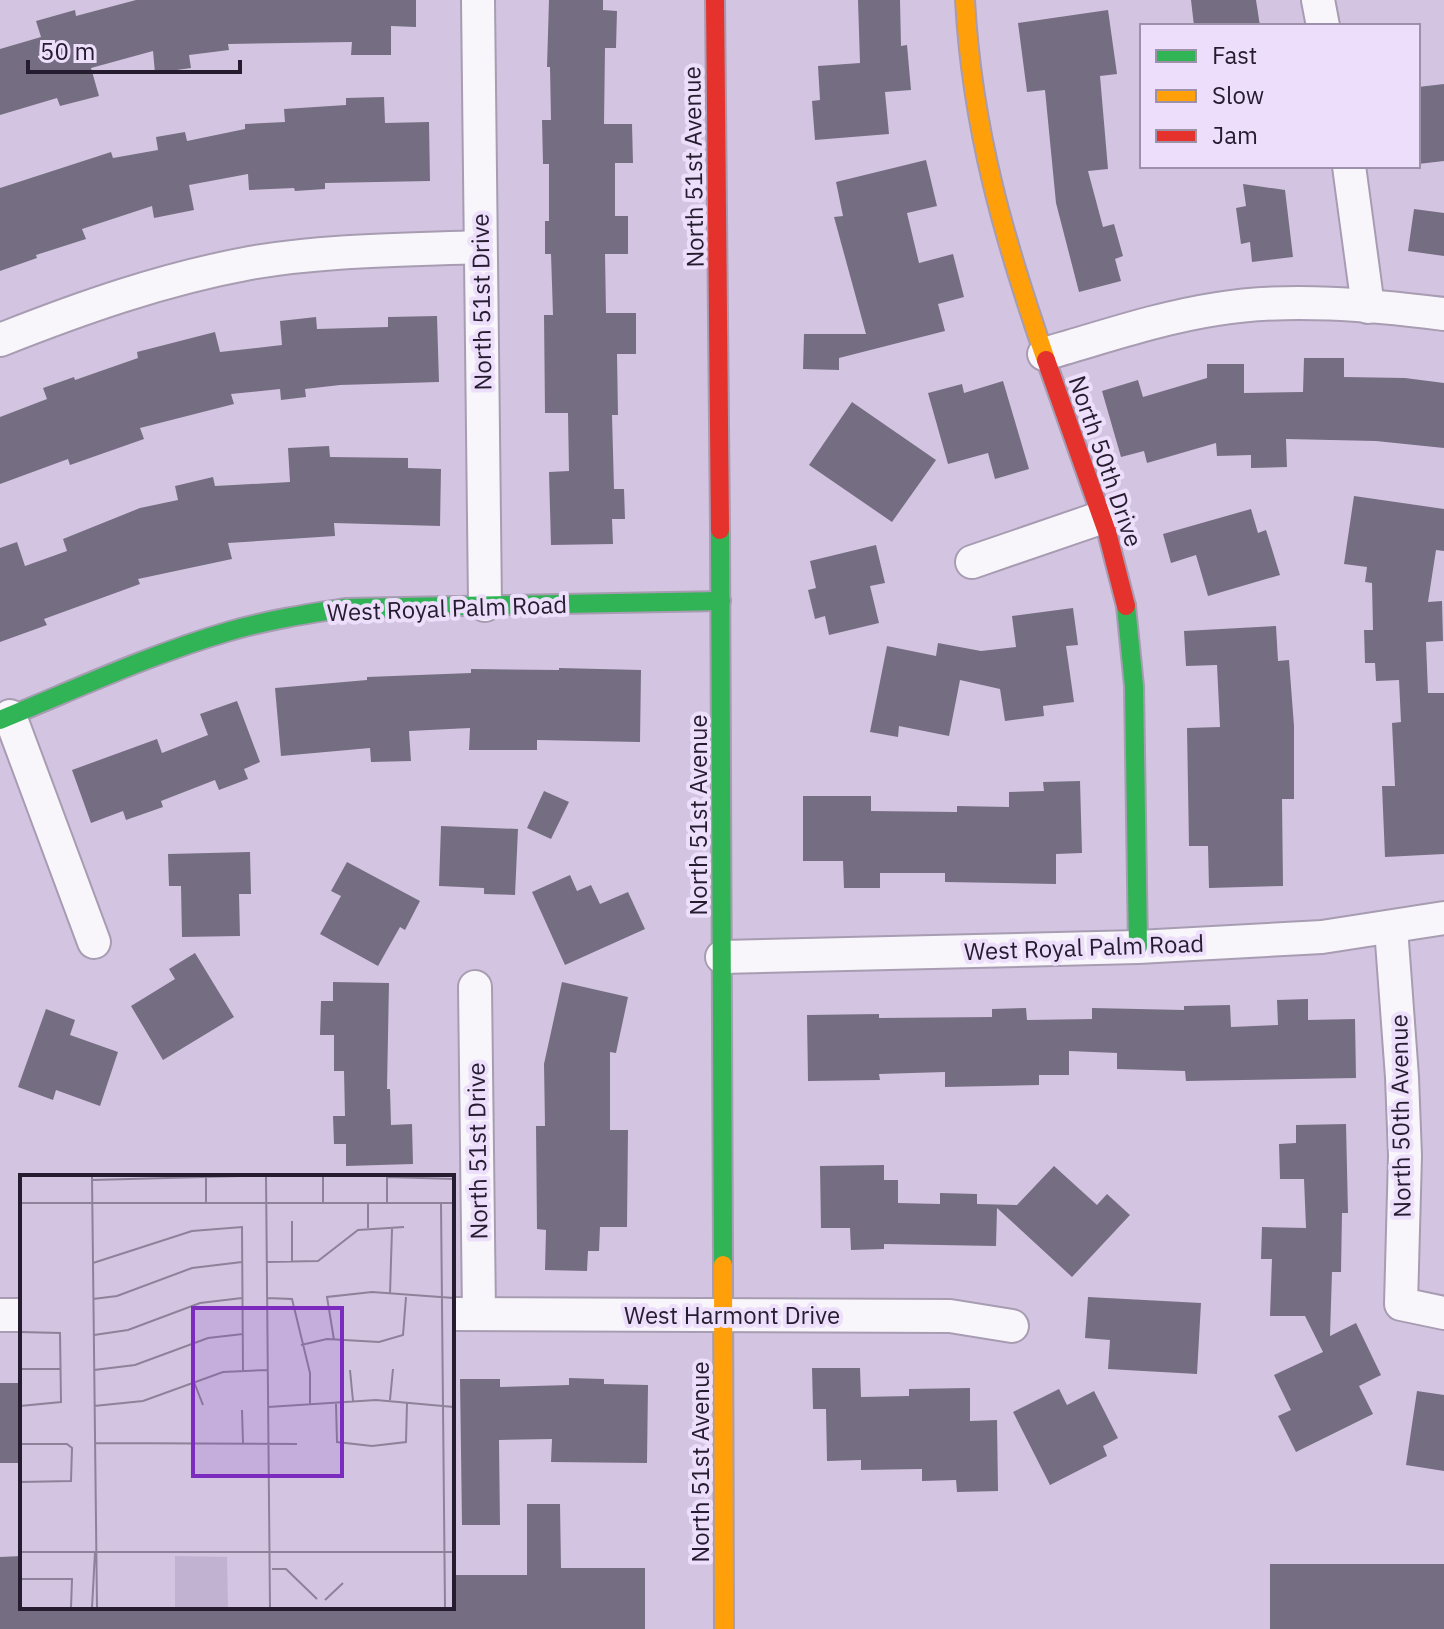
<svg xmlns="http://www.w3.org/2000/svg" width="1444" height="1629" font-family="'IBM Plex Sans',sans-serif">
  <rect width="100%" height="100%" fill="#d3c5e1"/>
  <g fill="#756e82">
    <polygon points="136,0 416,0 416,27 391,26 391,55 351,55 352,42 228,44 229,50 189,55 191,68 155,73 153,51 91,68 99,96 60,106 57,98 0,115 0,49 41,37 36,21 75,10 76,16"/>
    <polygon points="549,0 603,0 603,10 617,11 616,48 605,48 604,124 632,124 633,163 615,163 615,216 628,216 628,254 605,254 606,313 636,313 636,354 617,354 618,415 612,415 614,489 624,489 625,519 612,519 613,544 551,545 549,472 569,471 568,413 545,413 544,315 553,315 551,254 545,254 545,221 549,221 549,164 543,164 542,120 551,120 550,67 547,67"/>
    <polygon points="858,0 900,0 901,46 907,45 911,90 885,92 889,134 815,140 812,101 820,100 818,66 860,63"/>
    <polygon points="1191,0 1256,0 1260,26 1194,26"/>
    <polygon points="1108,10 1117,74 1100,76 1108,169 1088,171 1103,227 1114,224 1123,256 1115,259 1121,281 1079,292 1056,203 1045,90 1027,92 1018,23"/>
    <polygon points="1444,84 1444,161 1418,164 1418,87"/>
    <polygon points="384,97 385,123 429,122 430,181 325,183 325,189 295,191 294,188 249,190 248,174 189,185 194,210 154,218 152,206 82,229 86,239 36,255 37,258 0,271 0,188 111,152 113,158 158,150 156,137 185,132 187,141 245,129 245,124 285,122 284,109 346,105 346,98"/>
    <polygon points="926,160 937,206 907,213 919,263 953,254 964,297 938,304 945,331 839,358 839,370 803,369 804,334 866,334 834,217 843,216 836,182"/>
    <polygon points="1243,184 1285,190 1293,257 1252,262 1250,242 1241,244 1236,208 1246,206"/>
    <polygon points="1414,209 1444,213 1444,256 1408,251"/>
    <polygon points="437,316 439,382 340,385 305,389 306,397 281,400 280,389 231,394 234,404 140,428 144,439 70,465 68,459 0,484 0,417 47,399 43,388 74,377 75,380 138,358 137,352 215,332 220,352 282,345 280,321 316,317 317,329 388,327 388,317"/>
    <polygon points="1304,358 1344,358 1344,377 1405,378 1444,383 1444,448 1376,441 1286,439 1287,467 1251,468 1251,455 1217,456 1216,443 1147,463 1144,451 1121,457 1102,391 1138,380 1143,397 1207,378 1207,364 1244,364 1244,393 1303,392"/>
    <polygon points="1003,381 1029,469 995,479 988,453 948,464 928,393 962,384 964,393"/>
    <polygon points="852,402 936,460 892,522 809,465"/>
    <polygon points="329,446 330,457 408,458 408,468 441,469 440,526 334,523 335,536 228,543 232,559 138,579 140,584 44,619 47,625 0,642 0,548 17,542 25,566 67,551 63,539 140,508 178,500 175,486 213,477 215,486 290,482 288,448"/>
    <polygon points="1354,496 1444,509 1444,551 1436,550 1428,602 1442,601 1443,641 1426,642 1428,693 1444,693 1444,854 1385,857 1382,786 1395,786 1392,723 1401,722 1399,680 1376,681 1375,663 1365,663 1364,630 1373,630 1372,583 1365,582 1367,567 1344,564"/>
    <polygon points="1251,509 1258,533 1266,530 1280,575 1208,596 1196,555 1171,563 1163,534"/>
    <polygon points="876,545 885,583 870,586 879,623 829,635 825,616 815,619 808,590 816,588 810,561"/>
    <polygon points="1073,608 1078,645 1066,646 1074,702 1043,706 1044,716 1005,721 1000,689 960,680 949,736 899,726 898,737 870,732 887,646 936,656 938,643 981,651 1016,647 1012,616"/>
    <polygon points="1276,626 1278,661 1289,660 1294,726 1294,799 1282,799 1283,886 1209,888 1208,846 1189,846 1187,728 1220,727 1217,665 1186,666 1184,631"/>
    <polygon points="559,668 641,670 640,742 537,740 537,750 469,750 470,728 409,731 411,761 371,762 370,748 281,756 275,688 367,680 367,677 471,673 471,669 559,670"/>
    <polygon points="237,701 260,762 244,769 248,779 219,790 215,780 161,801 163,807 126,820 123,811 91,823 72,770 157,739 162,753 208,735 200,714"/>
    <polygon points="1080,781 1082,853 1056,854 1056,884 945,882 945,873 880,873 880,888 844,888 843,861 803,861 803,796 871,796 871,811 957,812 957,806 1009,807 1009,792 1044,791 1043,782"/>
    <polygon points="544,791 569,802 551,839 527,828"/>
    <polygon points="441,826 518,829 515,895 484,894 484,888 439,886"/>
    <polygon points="250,852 251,894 239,894 240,936 182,937 181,886 169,886 168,854"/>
    <polygon points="347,862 420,901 405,930 400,927 378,966 320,934 341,896 331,891"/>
    <polygon points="570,875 577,891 591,885 600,904 628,892 645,929 565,965 532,892"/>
    <polygon points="195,953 234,1017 163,1060 131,1006 175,979 169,969"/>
    <polygon points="333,982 389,983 387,1089 390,1089 391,1125 412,1124 413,1164 346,1166 346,1144 334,1144 333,1116 345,1116 344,1071 334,1071 334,1035 320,1035 321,1001 333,1001"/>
    <polygon points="562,982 628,997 616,1053 610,1052 610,1130 628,1130 627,1227 600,1227 599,1251 588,1251 587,1271 545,1270 546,1230 537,1229 536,1126 545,1126 544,1064"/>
    <polygon points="1308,999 1308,1020 1355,1019 1356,1078 1186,1081 1185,1071 1117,1069 1117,1053 1069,1051 1069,1075 1039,1075 1039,1085 945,1087 945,1072 879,1074 880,1080 808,1081 807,1015 879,1014 879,1018 992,1017 992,1009 1026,1008 1027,1020 1092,1019 1092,1008 1184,1010 1184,1006 1230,1005 1231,1027 1278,1025 1277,1000"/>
    <polygon points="46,1009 75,1020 70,1035 118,1052 100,1106 56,1090 53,1100 18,1087"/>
    <polygon points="1346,1124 1348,1213 1342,1213 1341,1272 1332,1272 1330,1336 1356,1323 1381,1375 1359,1386 1373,1414 1296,1452 1278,1416 1291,1410 1274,1375 1323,1352 1305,1316 1270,1316 1272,1259 1261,1259 1262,1227 1306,1228 1304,1179 1280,1179 1279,1144 1296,1143 1296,1125"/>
    <polygon points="884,1165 884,1180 898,1180 898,1203 940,1204 940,1193 977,1194 977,1204 1017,1205 1054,1166 1097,1205 1107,1194 1130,1215 1072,1277 997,1208 996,1246 884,1244 884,1249 851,1250 850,1228 821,1228 820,1166"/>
    <polygon points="1088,1297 1201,1303 1197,1374 1108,1369 1110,1340 1085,1338"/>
    <polygon points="812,1368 860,1368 861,1397 909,1396 909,1389 970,1388 970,1421 997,1420 998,1491 957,1492 956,1480 922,1481 922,1469 861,1470 861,1460 827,1461 826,1409 813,1409"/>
    <polygon points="569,1378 604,1379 604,1384 648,1385 647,1463 551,1462 552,1439 499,1440 500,1525 462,1525 460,1379 500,1379 500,1387 569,1385"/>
    <rect x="0" y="1383" width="22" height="80"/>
    <polygon points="1059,1389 1067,1405 1094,1391 1118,1438 1103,1446 1107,1456 1050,1485 1013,1412"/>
    <polygon points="1417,1391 1444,1395 1444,1471 1406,1465"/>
    <polygon points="527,1504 560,1504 561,1568 645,1568 645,1629 0,1629 0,1557 22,1556 22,1607 452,1607 452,1575 527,1575"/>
    <rect x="1270" y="1564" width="174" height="65"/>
  </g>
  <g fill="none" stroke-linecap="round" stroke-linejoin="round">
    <g stroke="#a79cb2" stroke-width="36">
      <g id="street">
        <polyline points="478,0 485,605"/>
        <polyline points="1318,0 1323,26"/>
        <polyline points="1349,166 1368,307"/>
        <path d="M0 340C81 308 163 279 250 263 325 250 403 250 480 247"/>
        <path d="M1044 354C1101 338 1158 318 1217 309 1290 297 1370 305 1444 314"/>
        <polyline points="972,562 1103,517"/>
        <polyline points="10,716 94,942"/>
        <polyline points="1391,928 1402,1077 1405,1156 1401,1304 1444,1313"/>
        <polyline points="722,957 1138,947 1322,937 1444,918"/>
        <polyline points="475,987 479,1314"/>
        <polyline points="452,1314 950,1316 1012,1326"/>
        <polyline points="0,1315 22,1315"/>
      </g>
    </g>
    <g stroke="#a79cb2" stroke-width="22">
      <g id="fast">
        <polyline points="720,530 723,1265"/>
        <polyline points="1126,606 1134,686 1138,947"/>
        <path d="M0 720C76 689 151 654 230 631 268 620 306 614 345 608L721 601"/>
      </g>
    </g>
    <g stroke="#a79cb2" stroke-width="22">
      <g id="slow">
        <path d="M965 0C972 129 1004 239 1046 360"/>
        <polyline points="723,1265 724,1629"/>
      </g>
    </g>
    <g stroke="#a79cb2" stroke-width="22">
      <g id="jam">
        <polyline points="715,0 720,530"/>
        <polyline points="1046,360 1107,532 1126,606"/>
      </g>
    </g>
    <use href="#street" stroke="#f8f6fa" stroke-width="32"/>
    <use href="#fast" stroke="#30b455" stroke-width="18"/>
    <use href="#slow" stroke="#ff9f0a" stroke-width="18"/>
    <use href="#jam" stroke="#e5322d" stroke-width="18"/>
  </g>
  <g text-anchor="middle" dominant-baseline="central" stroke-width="8" stroke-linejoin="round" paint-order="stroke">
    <g font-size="24" fill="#261c30" stroke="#eddffb">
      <text transform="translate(693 167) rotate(-91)">North 51st Avenue</text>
      <text transform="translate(481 302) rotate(-91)">North 51st Drive</text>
      <text transform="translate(1106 461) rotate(71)">North 50th Drive</text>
      <text transform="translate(447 608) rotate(-2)">West Royal Palm Road</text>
      <text transform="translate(698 815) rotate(-90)">North 51st Avenue</text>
      <text transform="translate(1084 947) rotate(-2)">West Royal Palm Road</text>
      <text transform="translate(1400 1116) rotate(-91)">North 50th Avenue</text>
      <text transform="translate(477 1151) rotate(-91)">North 51st Drive</text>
      <text x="732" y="1315">West Harmont Drive</text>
      <text transform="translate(700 1462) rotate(-90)">North 51st Avenue</text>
    </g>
  </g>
  <g transform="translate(20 1175)">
    <rect width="434" height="434" fill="#d3c5e1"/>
    <path d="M155 381 207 382 208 433H155Z" fill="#c1b2d1"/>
    <path fill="none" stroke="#8e819a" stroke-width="2" d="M72 1 77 433M186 1V28M246 1 250 433M367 1V28M367 2 434 4M72 5 222 1M0 28H434M303 28V1M348 28V53M421 28 425 433M272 46V87M247 87 298 86 338 55 384 52M73 88 172 56 222 52 223 195M370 119 372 54M247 123 272 124 290 198V230M73 124 97 121 172 93 222 87M0 157 40 158 41 227 0 231M74 160 108 155 180 128 222 123M314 165 307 122 352 117 434 123M281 170 307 164 359 167 383 160 386 122M0 194H41M74 195 115 190 188 163 223 159M330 195 333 226M174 207 183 230M370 225 373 194M316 229 317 267 352 271 386 267 387 228M74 231 123 226 203 197 247 195M248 232 356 225 434 232M222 235 223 268M75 268 277 269M0 269H47L52 273 51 306 0 307M0 377H434M252 394H266L297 424M0 404H52L51 433M305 425 323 408M72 433 75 377"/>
    <path fill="#7b2cbf" fill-opacity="0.15" stroke="#7b2cbf" stroke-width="4" d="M173 133H322V301H173Z"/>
    <rect width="434" height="434" fill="none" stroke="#261c30" stroke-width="4"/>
  </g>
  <rect x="1140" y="24" width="280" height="144" fill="#eddffb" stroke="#9d91aa" stroke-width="2"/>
  <rect x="1156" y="50" width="40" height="12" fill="#30b455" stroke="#9d91aa" stroke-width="2"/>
  <text x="1212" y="64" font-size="24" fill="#261c30">Fast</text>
  <rect x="1156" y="90" width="40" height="12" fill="#ff9f0a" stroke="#9d91aa" stroke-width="2"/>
  <text x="1212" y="104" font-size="24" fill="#261c30">Slow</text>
  <rect x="1156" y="130" width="40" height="12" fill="#e5322d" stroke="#9d91aa" stroke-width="2"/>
  <text x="1212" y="144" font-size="24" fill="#261c30">Jam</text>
  <path d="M28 60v12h212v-12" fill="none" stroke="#261c30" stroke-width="4"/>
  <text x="40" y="60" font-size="24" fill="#261c30" stroke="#eddffb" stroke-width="6" paint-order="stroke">50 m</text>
</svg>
